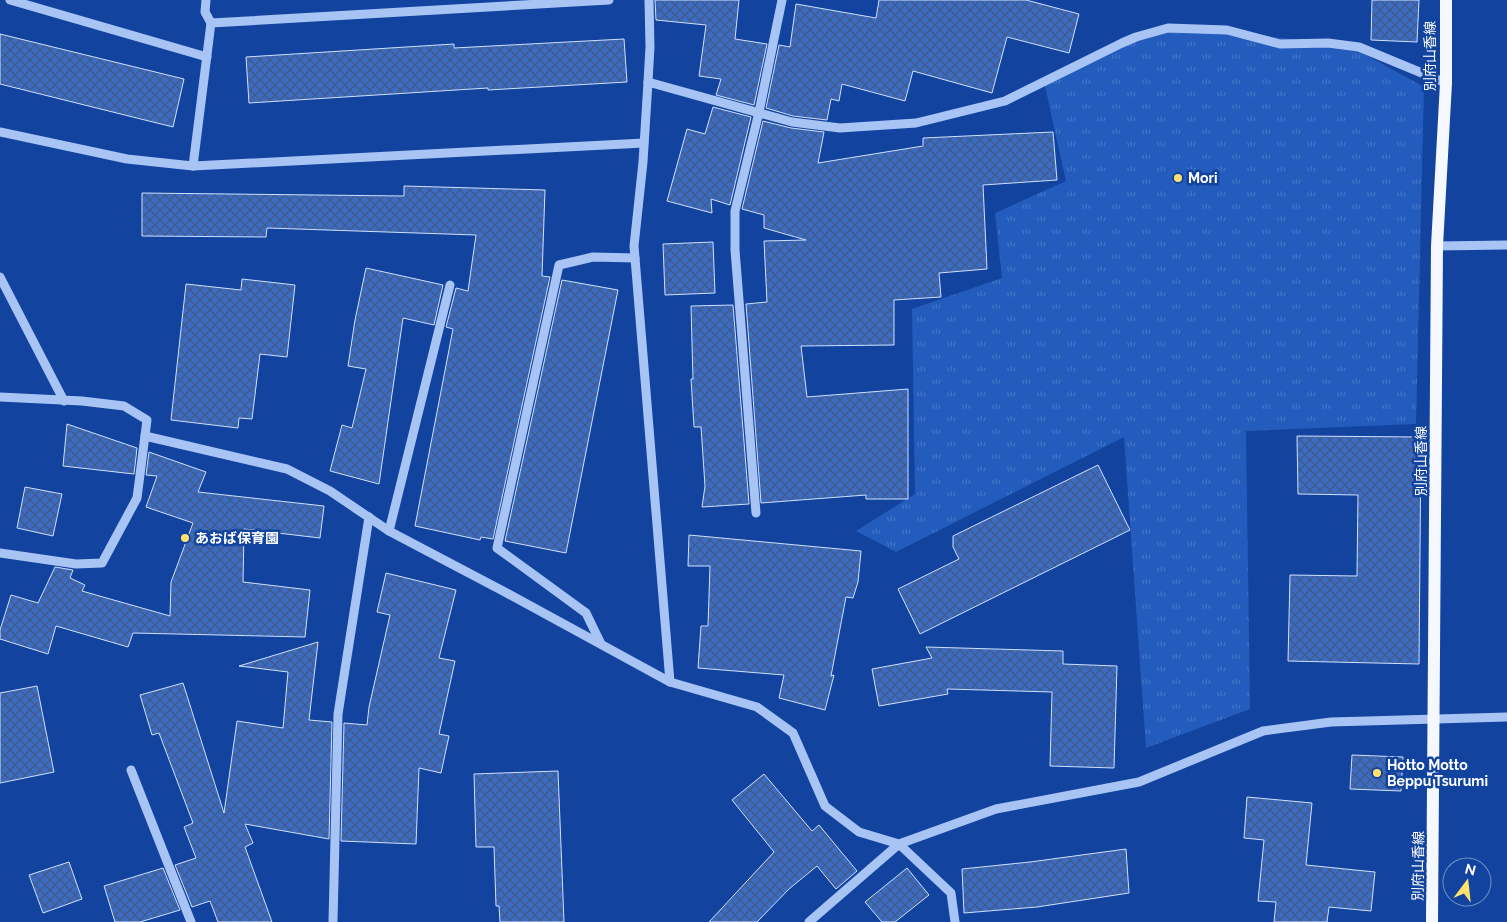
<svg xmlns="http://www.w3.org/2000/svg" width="1507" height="922" font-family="Raleway,'Noto Sans JP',sans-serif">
  <defs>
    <pattern id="grass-tufts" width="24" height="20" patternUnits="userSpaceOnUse" patternTransform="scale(1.25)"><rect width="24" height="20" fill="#245cbd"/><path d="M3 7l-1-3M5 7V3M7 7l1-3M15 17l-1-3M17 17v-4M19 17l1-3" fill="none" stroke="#4574c7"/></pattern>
    <pattern id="building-cross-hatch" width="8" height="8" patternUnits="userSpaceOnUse" patternTransform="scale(1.25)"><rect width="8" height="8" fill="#3a6cc6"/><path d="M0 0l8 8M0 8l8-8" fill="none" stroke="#445a83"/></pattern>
  </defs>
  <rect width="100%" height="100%" fill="#11439f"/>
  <polygon fill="url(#grass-tufts)" points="1187,28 1348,45 1424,87 1416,424 1246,431 1250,709 1146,748 1124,437 896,552 856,531 915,494 912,309 1002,278 995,213 1066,181 1044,82 1122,43"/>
  <g fill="url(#building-cross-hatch)" stroke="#d0e1fe">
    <polygon points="655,0 739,0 735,39 767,44 754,105 716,95 721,79 699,76 706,25 656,20"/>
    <polygon points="879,0 1026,0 1079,14 1069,53 1007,37 992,93 913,71 905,101 842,84 839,101 831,99 827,120 793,116 766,108 779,45 790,47 796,4 876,18"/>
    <polygon points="1372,0 1419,0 1417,42 1371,40"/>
    <polygon points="0,34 184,79 173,127 0,84"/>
    <polygon points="624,39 627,82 488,90 488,88 249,103 246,57 454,44 454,48"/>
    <polygon points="713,107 751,117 730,205 711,199 712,213 667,201 687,129 705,134"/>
    <polygon points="763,121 791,128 824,132 818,163 923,146 923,138 1053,132 1057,180 983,185 987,269 939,273 941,297 894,300 894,345 801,346 807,397 908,389 908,499 866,499 866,495 761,503 746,304 767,302 764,241 806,240 764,228 764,215 742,209"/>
    <polygon points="404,186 545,190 542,276 550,277 493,539 481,537 480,540 415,526 453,329 446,327 456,288 468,291 476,235 267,228 266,237 142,236 142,193 404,196"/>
    <polygon points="713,242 715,293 665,295 663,244"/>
    <polygon points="366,268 443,285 434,325 403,318 379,484 330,471 342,425 352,428 366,369 348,366 355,320"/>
    <polygon points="242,279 295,285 287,357 260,354 252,419 239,418 238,428 171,420 186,284 241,290"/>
    <polygon points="562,280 618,290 566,553 505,541"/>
    <polygon points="733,305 749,504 702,507 705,486 701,427 694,427 691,379 693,379 691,306"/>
    <polygon points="67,424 137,448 134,474 63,466"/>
    <polygon points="1297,436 1421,437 1419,664 1288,661 1290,575 1357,576 1358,495 1298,494"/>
    <polygon points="149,452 206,472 198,492 324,506 320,538 244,529 243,582 310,590 305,637 133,633 128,647 56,626 48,654 0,639 0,630 11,595 38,603 55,567 73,570 70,578 85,585 82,591 170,616 171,582 193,523 146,507 157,476 146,475"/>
    <polygon points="1098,465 1130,530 920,634 898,589 959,559 953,547 953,536"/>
    <polygon points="25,487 62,494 53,536 17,528"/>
    <polygon points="689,535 861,551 858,582 853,598 846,597 831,676 834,675 825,710 779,698 784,675 698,668 701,626 708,626 710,566 688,566"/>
    <polygon points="386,573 456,590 439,658 455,661 439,734 449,736 441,773 419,768 416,844 341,841 344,723 367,725 369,707 390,615 377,612"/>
    <polygon points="318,642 309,720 332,722 329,839 245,824 253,843 245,847 272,922 218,922 210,901 192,907 175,865 196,858 184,827 193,823 159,733 152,735 140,695 183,683 224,813 237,721 283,728 288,672 239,666"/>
    <polygon points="926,647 1063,651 1063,664 1117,666 1114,768 1050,766 1052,692 947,689 948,694 879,706 872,669 932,658"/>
    <polygon points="37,686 54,772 0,783 0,693"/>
    <polygon points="1352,755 1403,757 1401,791 1350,789"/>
    <polygon points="558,771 564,922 500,922 499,906 496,906 494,847 476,847 474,774"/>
    <polygon points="764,774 812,831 819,825 857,871 836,889 817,866 789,889 757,922 709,922 774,852 732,800"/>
    <polygon points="1247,797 1312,803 1306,865 1375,872 1371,911 1329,907 1327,922 1274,922 1276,902 1258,901 1264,840 1244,838"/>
    <polygon points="1126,849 1129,893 1037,907 964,913 962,869 1030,862"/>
    <polygon points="69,862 82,899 43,913 29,875"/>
    <polygon points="163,868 180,910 140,922 115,922 104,886"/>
    <polygon points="907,868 929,895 895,922 882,922 865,902"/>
  </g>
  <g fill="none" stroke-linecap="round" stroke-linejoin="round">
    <g stroke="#a8c4f5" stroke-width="9">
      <polyline points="10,0 207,57"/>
      <polyline points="206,0 205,12 211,23"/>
      <polyline points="649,0 650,47 648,82 643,162 634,246 670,682"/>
      <polyline points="648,82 792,122 840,128 916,123 1005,101 1122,43 1136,37 1168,28 1227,30 1280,44 1328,43 1359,47 1446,83"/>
      <polyline points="0,132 127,159 193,166 644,143"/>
      <polyline points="193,166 211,23 609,0"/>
      <polyline points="1437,246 1507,245"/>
      <polyline points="0,277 64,401"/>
      <polyline points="0,397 82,401 124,406 147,420 137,498 102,563 76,564 0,553"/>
      <polyline points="145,436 287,469 330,491 389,531 503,591 670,682 757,707 793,733 825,806 859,832 899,844 951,893 955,922"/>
      <polyline points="756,513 735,250 735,211 759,112 782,0"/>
      <polyline points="389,531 450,285"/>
      <polyline points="601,644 586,613 497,548 559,265 593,257 635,258"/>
      <polyline points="131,770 191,922"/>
      <polyline points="333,921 338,714 369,517"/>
      <polyline points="809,922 899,844 996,809 1139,782 1263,731 1331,722 1507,717"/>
    </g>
    <polyline stroke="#f5f8ff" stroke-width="12" points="1432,922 1437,246 1446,83 1446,0"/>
  </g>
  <g fill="#ffe16b" stroke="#11439f" stroke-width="2">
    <circle cx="1178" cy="178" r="5"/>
    <circle cx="185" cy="538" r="5"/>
    <circle cx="1377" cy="773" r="5"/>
  </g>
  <g text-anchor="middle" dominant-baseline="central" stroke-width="5" stroke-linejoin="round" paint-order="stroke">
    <g font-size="14" fill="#fff" stroke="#11439f">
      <text transform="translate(1430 56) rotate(-90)">別府山香線</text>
      <text transform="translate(1421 461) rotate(-90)">別府山香線</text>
      <text transform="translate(1418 866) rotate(-89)">別府山香線</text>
    </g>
    <g font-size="14" font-weight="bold" fill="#fff" stroke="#11439f" text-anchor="start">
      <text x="1188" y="178">Mori</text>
      <text x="195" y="538">あおば保育園</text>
      <text x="1387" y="765">Hotto Motto<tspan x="1387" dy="16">Beppu Tsurumi</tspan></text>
    </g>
  </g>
  <g transform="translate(1467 882) rotate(15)"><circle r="24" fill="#11439f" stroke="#708ec5"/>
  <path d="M0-4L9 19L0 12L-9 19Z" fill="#ffe16b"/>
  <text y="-8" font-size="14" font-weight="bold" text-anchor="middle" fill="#ffffff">N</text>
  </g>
</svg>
